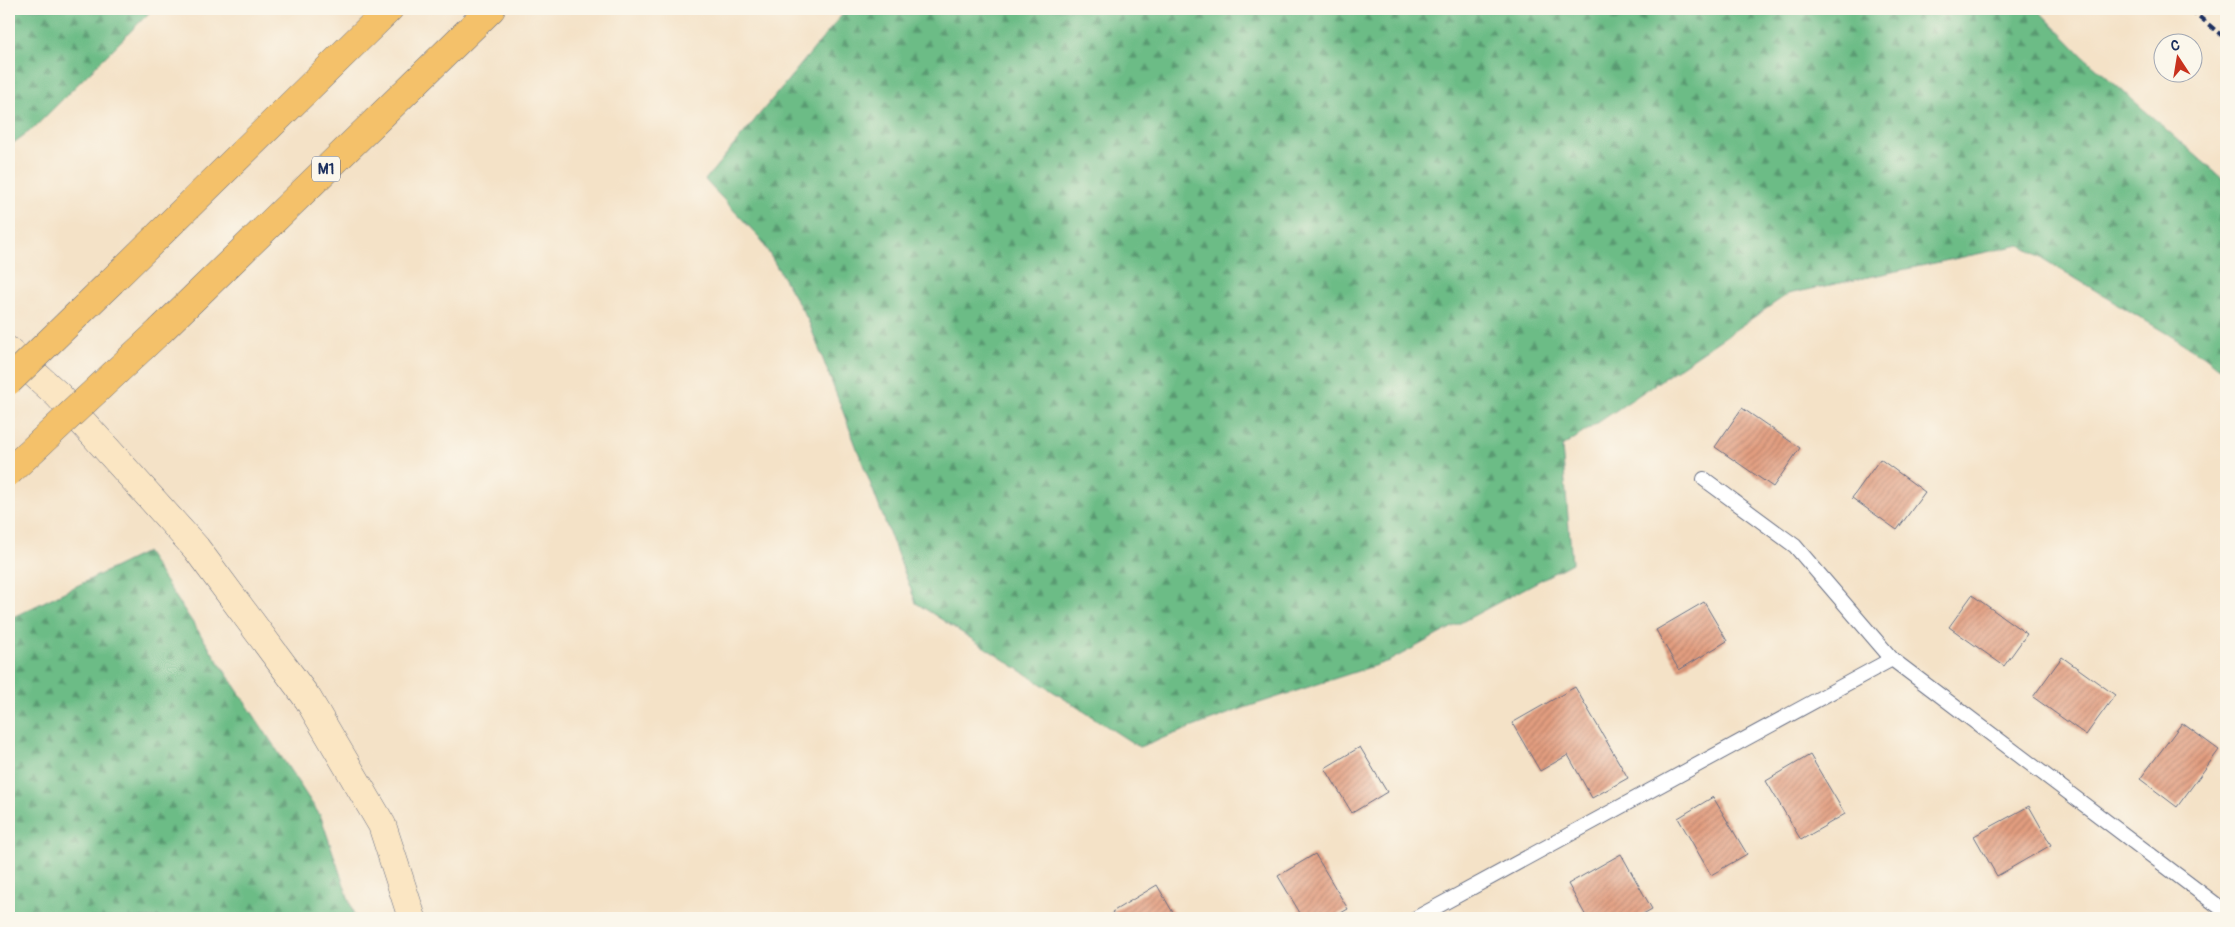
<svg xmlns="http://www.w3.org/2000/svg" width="2235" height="927" font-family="Pangolin,sans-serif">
  <defs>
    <pattern id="forest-firs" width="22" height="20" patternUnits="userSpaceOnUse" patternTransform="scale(1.25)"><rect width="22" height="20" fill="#6cbc86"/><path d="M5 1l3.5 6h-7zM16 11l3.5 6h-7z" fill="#589971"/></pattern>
    <pattern id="building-hatch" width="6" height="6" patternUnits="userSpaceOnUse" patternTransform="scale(1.25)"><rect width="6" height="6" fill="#e29d7f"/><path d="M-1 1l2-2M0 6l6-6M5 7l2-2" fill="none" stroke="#b6806b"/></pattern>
  </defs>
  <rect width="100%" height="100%" fill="#fbf7ec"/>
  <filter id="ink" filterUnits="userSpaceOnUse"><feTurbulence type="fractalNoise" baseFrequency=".02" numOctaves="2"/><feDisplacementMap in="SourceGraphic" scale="10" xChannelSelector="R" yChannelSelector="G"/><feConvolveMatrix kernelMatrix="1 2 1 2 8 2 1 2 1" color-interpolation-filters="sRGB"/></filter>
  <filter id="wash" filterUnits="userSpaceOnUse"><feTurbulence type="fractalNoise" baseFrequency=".0096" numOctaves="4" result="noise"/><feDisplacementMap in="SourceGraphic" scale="20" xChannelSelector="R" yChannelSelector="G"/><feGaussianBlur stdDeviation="1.12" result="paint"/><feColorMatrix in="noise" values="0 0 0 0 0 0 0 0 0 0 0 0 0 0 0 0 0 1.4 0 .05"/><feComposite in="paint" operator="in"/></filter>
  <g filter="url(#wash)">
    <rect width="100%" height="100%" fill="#f4e2c7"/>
    <g fill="url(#forest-firs)" stroke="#447672">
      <polygon points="9,9 153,9 34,128 9,146"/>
      <polygon points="847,9 2037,9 2084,57 2226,182 2226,373 2204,356 2020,245 1788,294 1562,447 1572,563 1389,661 1244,708 1139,747 916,603 808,320 760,238 705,180"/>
      <polygon points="146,552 321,817 355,918 9,918 9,619"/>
    </g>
    <g id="blocks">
      <g fill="url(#building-hatch)">
        <polygon points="1742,408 1800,448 1773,487 1715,447"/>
        <polygon points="1880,459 1925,492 1897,530 1852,498"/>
        <polygon points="1972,595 2027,634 2004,666 1949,627"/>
        <polygon points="1704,602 1727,641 1679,670 1656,630"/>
        <polygon points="2062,657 2115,695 2086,735 2033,697"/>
        <polygon points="1575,687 1628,778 1592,798 1568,755 1540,771 1512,723"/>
        <polygon points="2182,723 2219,750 2177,807 2140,779"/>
        <polygon points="1360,747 1387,792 1352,813 1325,768"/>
        <polygon points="1810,755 1845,814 1801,840 1766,781"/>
        <polygon points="1713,797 1747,854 1711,875 1678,818"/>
        <polygon points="2029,806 2051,845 1997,876 1974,836"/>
        <polygon points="1315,854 1348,909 1332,918 1303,918 1278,876"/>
        <polygon points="1621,854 1652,909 1636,918 1587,918 1568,884"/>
        <polygon points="1157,885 1176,918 1116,918 1112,912"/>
      </g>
    </g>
  </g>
  <g filter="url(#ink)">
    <use href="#blocks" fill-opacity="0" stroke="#676e83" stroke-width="1"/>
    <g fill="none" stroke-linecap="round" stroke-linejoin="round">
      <g stroke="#676e83" stroke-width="16">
        <g id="service">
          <polyline points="1704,479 1795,546 1892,659 2226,912"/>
          <polyline points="1416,918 1892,659"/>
        </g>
      </g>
      <g stroke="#676e83" stroke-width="29">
        <polyline id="secondary" points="9,351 58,395 196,548 308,699 382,825 412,918"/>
      </g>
      <g stroke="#676e83" stroke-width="29">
        <g id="motorway">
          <polyline points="112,281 389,9"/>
          <polyline points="161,330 491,9"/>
        </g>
      </g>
      <use href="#service" stroke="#fff" stroke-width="14"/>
      <use href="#secondary" stroke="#fbe6c3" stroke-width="28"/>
      <use href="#motorway" stroke="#f4c16a" stroke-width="28"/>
      <g stroke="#1b2f5e" stroke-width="4" stroke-dasharray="8 4" stroke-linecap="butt">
        <polyline points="2190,9 2226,39"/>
        <polyline points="2224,9 2226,11"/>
      </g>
      <g stroke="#676e83" stroke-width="29" stroke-linecap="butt">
        <g id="motorway-bridge">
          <polyline points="9,381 112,281"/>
          <polyline points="9,472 161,330"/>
        </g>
      </g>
      <use href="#motorway-bridge" stroke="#f4c16a" stroke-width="28"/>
    </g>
  </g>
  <g text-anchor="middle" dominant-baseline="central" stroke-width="5" stroke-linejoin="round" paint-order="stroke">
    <rect fill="#fbf7ec" stroke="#5e6b89" stroke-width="1" x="312" y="156.5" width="28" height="25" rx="4"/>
    <g font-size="15" font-weight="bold" fill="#1b2f5e">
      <text x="326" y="169">М1</text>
    </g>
  </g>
  <rect width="2235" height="927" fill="none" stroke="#fbf7ec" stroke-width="30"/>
  <g transform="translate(2178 58) rotate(348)"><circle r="24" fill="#fbf7ec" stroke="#a1a7b3"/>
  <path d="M0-4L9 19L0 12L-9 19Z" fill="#c8321e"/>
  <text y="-8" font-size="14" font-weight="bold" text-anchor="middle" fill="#1b2f5e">С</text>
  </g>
</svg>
